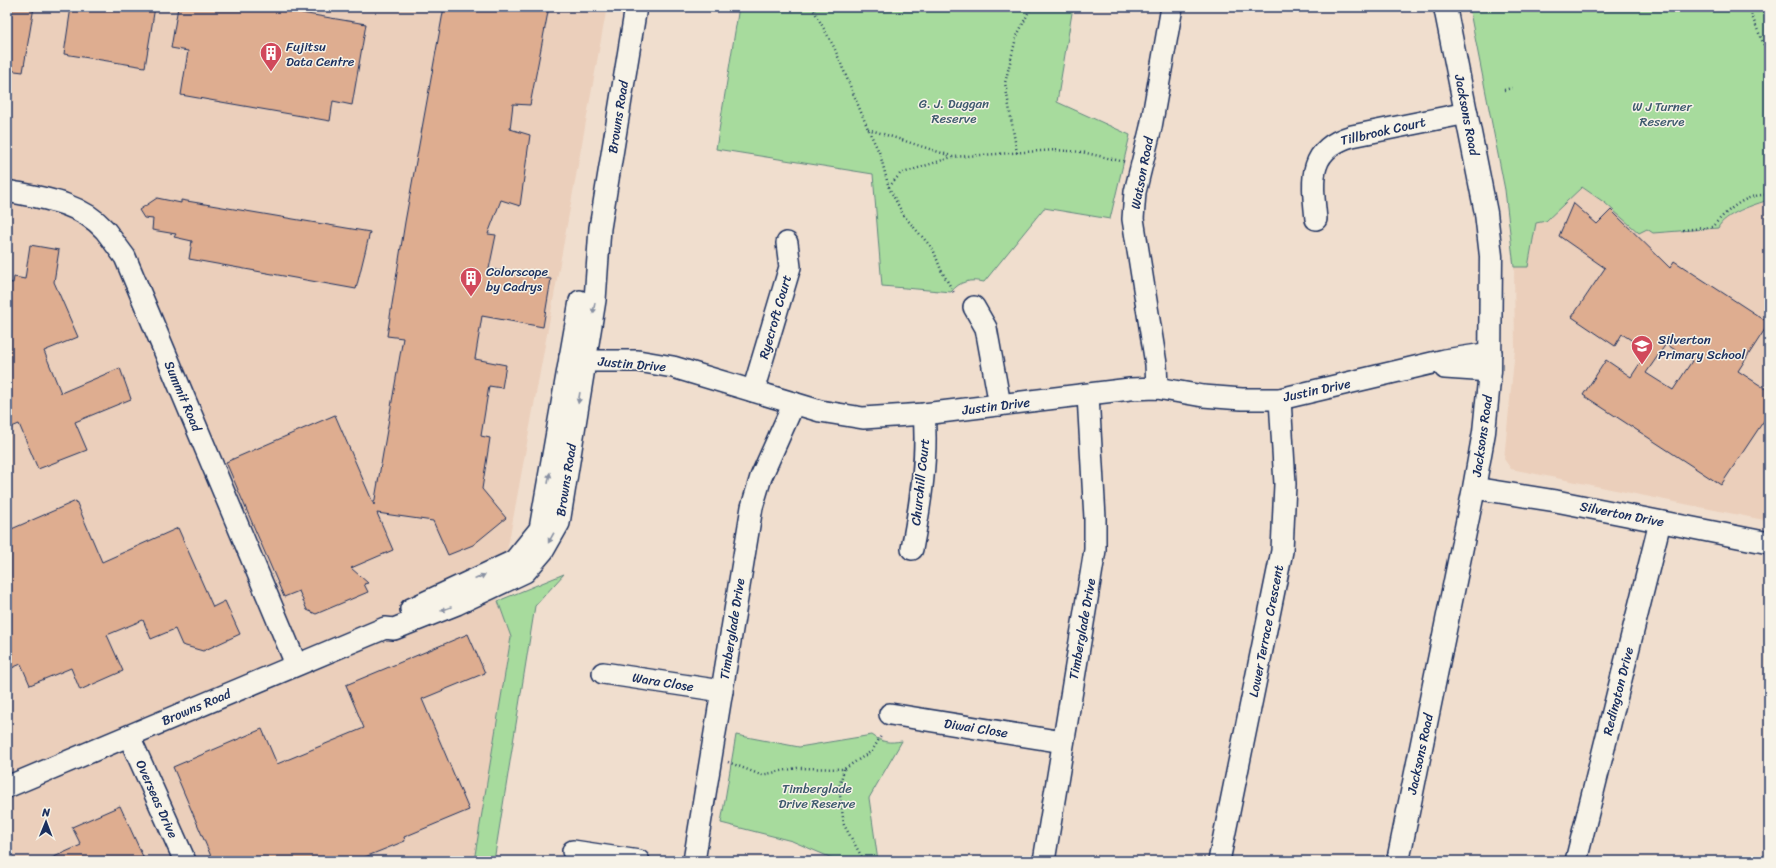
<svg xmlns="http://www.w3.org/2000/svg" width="1776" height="868" font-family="Sriracha,sans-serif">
  <rect width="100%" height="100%" fill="#f0dece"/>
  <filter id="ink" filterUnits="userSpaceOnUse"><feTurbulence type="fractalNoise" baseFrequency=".025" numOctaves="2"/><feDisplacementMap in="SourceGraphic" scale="8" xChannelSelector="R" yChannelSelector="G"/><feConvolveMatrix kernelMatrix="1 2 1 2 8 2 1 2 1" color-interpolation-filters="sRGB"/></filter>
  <g filter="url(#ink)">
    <g fill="#ebcfbb">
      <polygon points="7,7 607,7 498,601 511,637 474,861 7,861"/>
      <polygon points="1582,187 1644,229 1652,231 1720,223 1722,220 1755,204 1769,200 1769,521 1511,469 1504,459 1515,350 1514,267 1528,267 1536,223 1546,221"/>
    </g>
    <g fill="#a7db9d" stroke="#61857e">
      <path d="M739 7H1073L1057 102 1130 135 1110 219 1044 208 984 282C970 279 960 281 951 292L882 286 873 174 716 149Z"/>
      <path d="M1469 7H1769V200C1755 204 1724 214 1718 228L1653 233 1647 229 1639 233 1605 203 1582 187 1546 221 1536 223 1528 267H1514L1505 190Z"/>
      <polygon points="564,574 535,606 494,861 474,861 511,637 498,601"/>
      <path d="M736 735 799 747 872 735C883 743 889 743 902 741L869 798 878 861 871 859 839 861 792 841 721 823Z"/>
    </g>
    <g fill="#dead90" stroke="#1b2f5e" fill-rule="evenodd">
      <polygon points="7,7 34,7 23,72 7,70"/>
      <polygon points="71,7 155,7 145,67 64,54"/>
      <polygon points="178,7 266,7 366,24 352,105 333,101 330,121 181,95 188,51 171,48"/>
      <polygon points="444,7 549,7 530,105 513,104 510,129 530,135 520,206 501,200 488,234 496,235 489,269 551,279 543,327 482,316 475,359 506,365 502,388 489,386 481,436 490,438 482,489 506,518 473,545 448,555 433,521 377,513 393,550 351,568 368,583 364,584 368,592 316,614 307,610 299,591 284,597 226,462 335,415 374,505 403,338 387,336 405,222"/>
      <polygon points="157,198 181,203 181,200 370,232 356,289 189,259 192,241 174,237 176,234 152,230 153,219 144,218 139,210"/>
      <path d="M1573 203 1597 224 1611 210 1670 268 1674 261 1769 323 1738 371 1769 391V413L1721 485 1583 395 1606 360 1631 377 1648 351 1622 334 1615 346 1572 317 1605 268 1559 236ZM1666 344 1692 361 1673 390 1646 373Z"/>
      <polygon points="30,245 59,250 54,282 78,337 44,351 61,393 120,368 131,399 75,422 87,450 38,469 19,424 7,429 7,282 13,283 14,277 25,279"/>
      <polygon points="76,501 102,562 178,528 213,607 225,601 240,634 203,651 182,645 175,629 151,639 143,620 107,635 123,671 80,690 71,668 30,685 21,664 7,670 7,531"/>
      <polygon points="468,634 485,673 422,699 469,810 404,837 405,841 355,861 213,861 173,767 262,729 277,764 364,728 346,685"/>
      <polygon points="120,806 145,861 45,861 81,845 72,827"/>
    </g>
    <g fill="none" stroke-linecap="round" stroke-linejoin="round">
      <g stroke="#1b2f5e" stroke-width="24">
        <g id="minor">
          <path d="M7 191C42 198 80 202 105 230 112 239 118 248 125 257L296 664"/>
          <path d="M1316 219C1312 180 1307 149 1352 136L1467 113"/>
          <polyline points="974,307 986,328 1000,405"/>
          <polyline points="570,357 596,361 638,361 673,367 820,411 863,418 924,414 1130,389 1157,388 1203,396 1242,399 1280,399 1445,360 1491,353"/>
          <polyline points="1445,368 1490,371"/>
          <polyline points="1157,388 1156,364 1133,219 1135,192 1151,127 1172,7"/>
          <polyline points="753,391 790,267 787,243"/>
          <polyline points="1474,488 1556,501 1769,543"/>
          <path d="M912 549C920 507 928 457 924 414"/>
          <polyline points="411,609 514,561 540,529 580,301"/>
          <polyline points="603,673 722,691"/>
          <polyline points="890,714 1063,742"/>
          <polyline points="129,736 185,861"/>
          <polyline points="7,787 385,628 394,629 457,604 525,572 543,551 559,523 595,300 600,228 636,7"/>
          <polyline points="573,851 639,861"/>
          <polyline points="694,861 752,507 761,477 794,403"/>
          <polyline points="1044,861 1095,550 1095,518 1088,395"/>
          <polyline points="1219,861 1282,551 1285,484 1280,399"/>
          <polyline points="1576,861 1660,522"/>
        </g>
      </g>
      <g stroke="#1b2f5e" stroke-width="25">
        <polyline id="major" points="1398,861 1474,488 1484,432 1490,371 1491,256 1486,213 1445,7"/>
      </g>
      <g stroke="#1b2f5e" stroke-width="2.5" stroke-dasharray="1 3" stroke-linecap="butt">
        <polyline points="812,7 834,47 868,129 880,154 889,188 904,216 933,249 941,270 954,293"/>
        <polyline points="1748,7 1769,57"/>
        <polyline points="1504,90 1512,88"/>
        <polyline points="868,129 951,156"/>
        <polyline points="1017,153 1005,83 1016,38 1031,7"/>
        <polyline points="1769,159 1769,170"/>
        <polyline points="889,187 900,174 952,157 1055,150 1082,152 1125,162"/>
        <path d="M1683 230 1712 227C1727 211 1745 193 1769 195"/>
        <polyline points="728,762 761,775 797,768 844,769 872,751 881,736"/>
        <polyline points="844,769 839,788 844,825 864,861"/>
      </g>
      <use href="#minor" stroke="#f7f3e8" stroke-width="21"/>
      <use href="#major" stroke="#f7f3e8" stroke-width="22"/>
    </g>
    <defs><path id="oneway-solid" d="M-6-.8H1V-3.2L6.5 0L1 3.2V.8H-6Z"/></defs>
    <g fill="#8991a3">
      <use href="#oneway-solid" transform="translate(594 308) rotate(100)"/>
      <use href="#oneway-solid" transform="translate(579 398) rotate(99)"/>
      <use href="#oneway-solid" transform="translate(549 478) rotate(-80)"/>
      <use href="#oneway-solid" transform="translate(551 538) rotate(119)"/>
      <use href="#oneway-solid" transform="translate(480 577) rotate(-25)"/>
      <use href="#oneway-solid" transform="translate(446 609) rotate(159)"/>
    </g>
  </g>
  <defs>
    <g id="building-pin" transform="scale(1.15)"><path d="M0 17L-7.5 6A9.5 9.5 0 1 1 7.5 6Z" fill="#d1495b" stroke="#f7f3e8"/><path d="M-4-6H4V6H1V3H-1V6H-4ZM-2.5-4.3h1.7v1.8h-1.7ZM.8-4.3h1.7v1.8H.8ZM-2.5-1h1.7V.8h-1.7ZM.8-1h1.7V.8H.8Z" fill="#fff"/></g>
    <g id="school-pin" transform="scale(1.15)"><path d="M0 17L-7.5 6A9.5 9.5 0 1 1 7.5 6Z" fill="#d1495b" stroke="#f7f3e8"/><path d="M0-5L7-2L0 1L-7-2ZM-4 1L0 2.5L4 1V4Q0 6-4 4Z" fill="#fff"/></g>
  </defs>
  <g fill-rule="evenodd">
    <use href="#building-pin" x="271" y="53"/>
    <use href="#building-pin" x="471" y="278"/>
    <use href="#school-pin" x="1642" y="346"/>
  </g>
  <g text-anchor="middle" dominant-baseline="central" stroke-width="3" stroke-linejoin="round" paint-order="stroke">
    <g font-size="13" fill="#1b2f5e" stroke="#f7f3e8" text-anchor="start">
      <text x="286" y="46">Fujitsu<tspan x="286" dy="15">Data Centre</tspan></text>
      <text x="486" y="271">Colorscope<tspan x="486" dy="15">by Cadrys</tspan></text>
      <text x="1658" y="339">Silverton<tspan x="1658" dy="15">Primary School</tspan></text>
    </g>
    <g font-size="13" fill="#3e5a6e" stroke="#f7f3e8">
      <text x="954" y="103">G. J. Duggan<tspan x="954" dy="15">Reserve</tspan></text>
      <text x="1662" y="106">W J Turner<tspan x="1662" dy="15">Reserve</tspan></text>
      <text x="817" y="788">Timberglade<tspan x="817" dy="15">Drive Reserve</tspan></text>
    </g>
    <g font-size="13" fill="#1b2f5e" stroke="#f7f3e8">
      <text transform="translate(1467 115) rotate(79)">Jacksons Road</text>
      <text transform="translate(618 117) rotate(-81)">Browns Road</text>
      <text transform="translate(1383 131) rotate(-13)">Tillbrook Court</text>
      <text transform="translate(1142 173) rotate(-79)">Watson Road</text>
      <text transform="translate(775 317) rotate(-74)">Ryecroft Court</text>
      <text transform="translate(632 364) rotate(5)">Justin Drive</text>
      <text transform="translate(1317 390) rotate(-12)">Justin Drive</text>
      <text transform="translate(183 396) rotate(67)">Summit Road</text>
      <text transform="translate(996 406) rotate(-7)">Justin Drive</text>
      <text transform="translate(1482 436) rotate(-82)">Jacksons Road</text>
      <text transform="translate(566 480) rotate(-81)">Browns Road</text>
      <text transform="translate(920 482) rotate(-84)">Churchill Court</text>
      <text transform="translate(1622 514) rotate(11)">Silverton Drive</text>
      <text transform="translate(732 629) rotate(-81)">Timberglade Drive</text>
      <text transform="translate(1082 629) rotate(-80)">Timberglade Drive</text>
      <text transform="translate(1266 631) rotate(-79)">Lower Terrace Crescent</text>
      <text transform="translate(663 682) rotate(9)">Wara Close</text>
      <text transform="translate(1618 691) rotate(-76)">Redington Drive</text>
      <text transform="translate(196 707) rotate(-23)">Browns Road</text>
      <text transform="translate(976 728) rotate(9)">Diwai Close</text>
      <text transform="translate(1420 754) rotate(-78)">Jacksons Road</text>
      <text transform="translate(157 799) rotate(66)">Overseas Drive</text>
    </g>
  </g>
  <rect width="1776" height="868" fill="none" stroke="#f7f3e8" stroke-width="24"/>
  <rect x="12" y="12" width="1752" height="844" fill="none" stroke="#1b2f5e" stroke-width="1.5" filter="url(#ink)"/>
  <g transform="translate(46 822) rotate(1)" stroke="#f7f3e8" stroke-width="3" paint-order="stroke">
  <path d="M0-3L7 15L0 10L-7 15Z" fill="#1b2f5e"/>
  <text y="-6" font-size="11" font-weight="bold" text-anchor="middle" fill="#1b2f5e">N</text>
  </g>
</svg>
